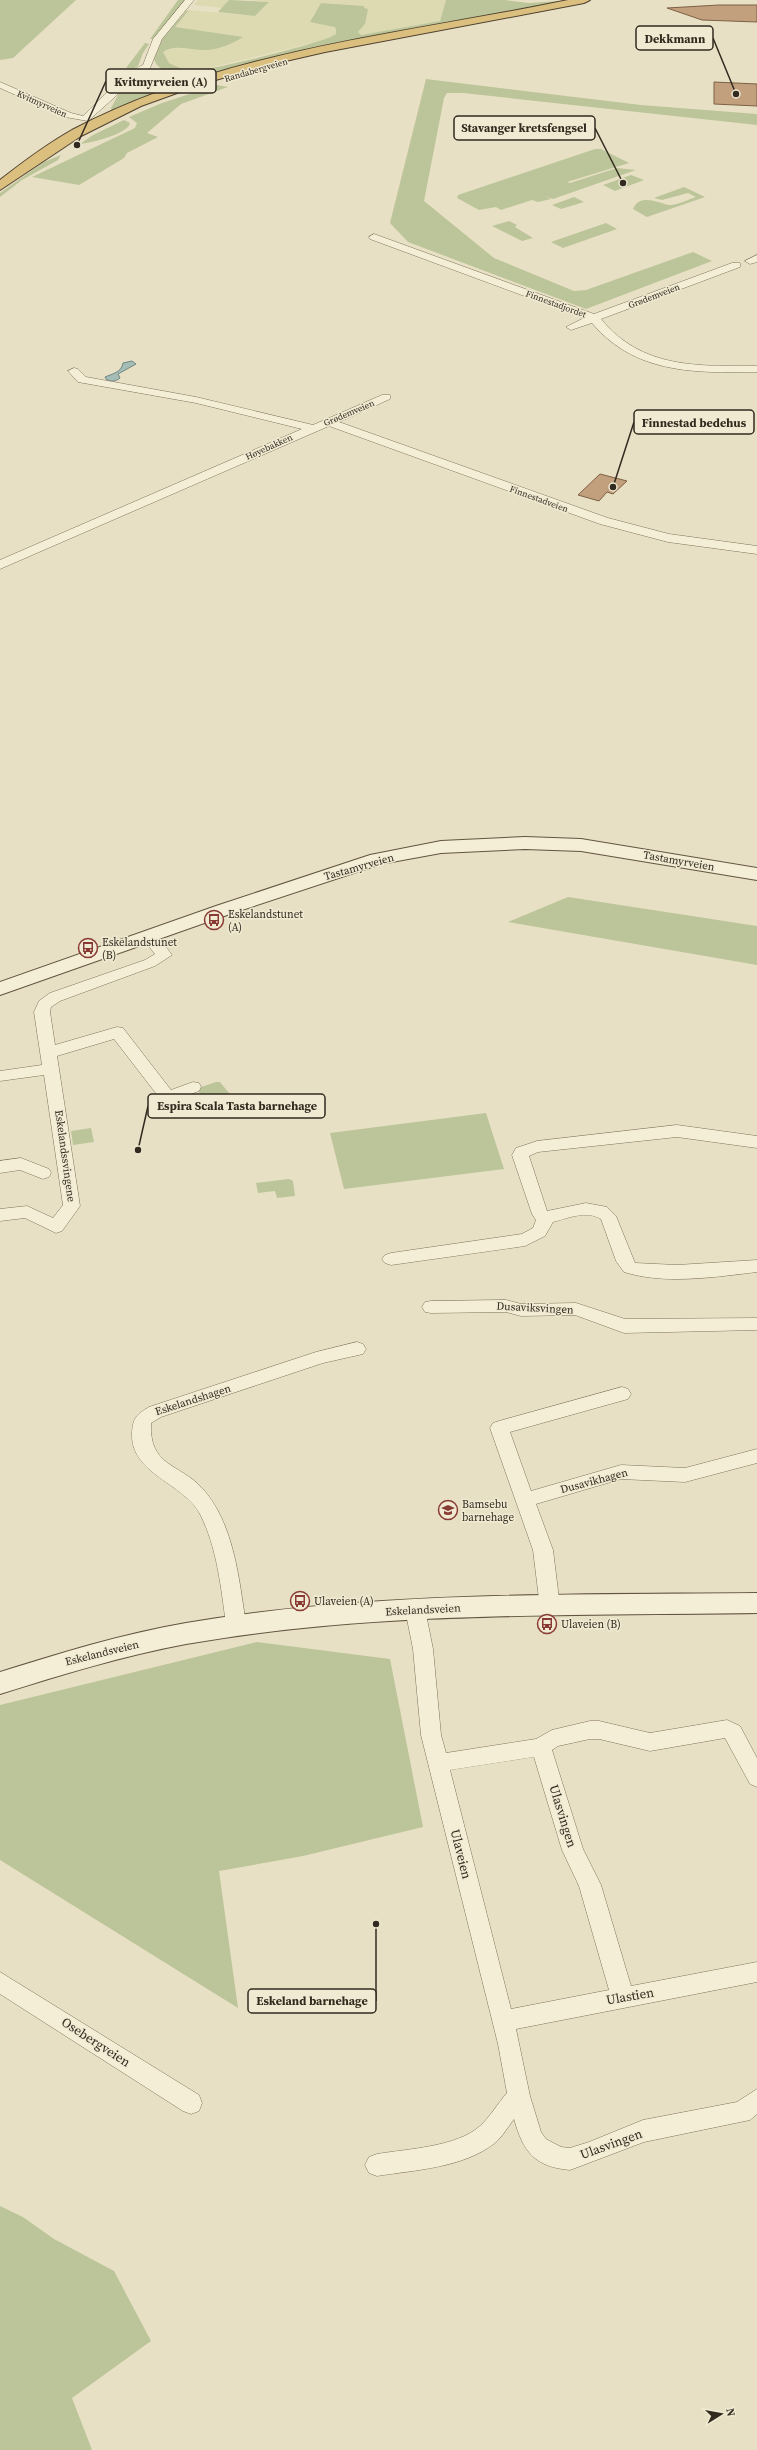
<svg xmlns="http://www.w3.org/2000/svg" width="757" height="2450" font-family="'Source Serif 4',serif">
  <rect width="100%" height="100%" fill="#e8e0c4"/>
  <g fill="#dddab2">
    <polygon points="198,0 229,0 222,8 194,5"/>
    <polygon points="250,0 446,0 440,21 361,35 358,32 365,24 363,6 324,3 312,16 336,29 336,34 330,39 200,70 180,68 169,63 164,57 163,52 175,48 207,50 209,33 174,27 189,10 255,16 269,2"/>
  </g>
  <g fill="#bcc599">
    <polygon points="0,0 76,0 13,58 0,60"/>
    <polygon points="178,0 185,0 153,39 150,39"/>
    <polygon points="229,0 269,2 255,16 218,12"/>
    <path d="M446 0H505L529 3 574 0 444 24 200 78H189L195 79 167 89 163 82 150 74 165 71C160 68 154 64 154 57 154 44 178 21 186 11L189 10 175 27 243 37C232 44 220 49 207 50 193 51 176 43 163 52L169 63C176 66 183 70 192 71 207 71 325 43 336 34V29L334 27 310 22 321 3 364 6V8L368 9 365 24 358 32 361 35 440 21Z"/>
    <polygon points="145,43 149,44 143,53 138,66 133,69 126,68"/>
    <path d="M140 72C147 72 164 82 165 89L112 112 111 108C118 96 125 78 140 72Z"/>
    <polygon points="426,79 641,105 757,114 757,125 463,93 447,93 444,98 424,201 494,258 574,291 586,290 693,252 712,261 586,309 408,242 390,223"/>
    <polygon points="217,85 228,87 181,104 147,133 158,137 127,153 124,158 79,185 32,177 135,128 137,123 129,117 162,103"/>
    <path d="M124 120 130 123C128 134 91 143 80 144L93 135Z"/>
    <polygon points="595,149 601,149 629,163 567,182 570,183 617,168 636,170 553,199 545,196 551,199 538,202 532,200 501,210 496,207 479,210 457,198 458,195"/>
    <polygon points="61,155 58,160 22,180 0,197 0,193 44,162"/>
    <polygon points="631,175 644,180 615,191 603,185"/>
    <path d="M684 187 705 197 647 217 633 209C640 193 658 203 669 205 676 206 689 199 696 197L688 193 662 200 654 198Z"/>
    <polygon points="574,197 584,202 561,209 552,205"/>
    <polygon points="509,221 517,225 515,227 533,238 522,241 492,226"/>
    <polygon points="606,223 617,229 563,248 551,242"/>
    <polygon points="568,897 757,926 757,965 508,922"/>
    <polygon points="216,1082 220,1082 229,1093 209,1101 195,1089"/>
    <polygon points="486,1113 504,1169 344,1189 330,1133"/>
    <polygon points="91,1128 94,1142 73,1145 71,1131"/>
    <polygon points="289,1179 293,1181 295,1196 277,1198 275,1191 258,1193 256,1183"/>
    <polygon points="257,1642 390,1659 423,1827 303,1856 219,1871 238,2008 0,1860 0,1705"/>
    <polygon points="0,2206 23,2217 54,2239 114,2271 151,2341 72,2398 92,2450 0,2450"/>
  </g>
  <path fill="#a5bcb7" stroke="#6d8884" d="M132 361 136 364 118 374 120 378C115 382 111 382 106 379L105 377C112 374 122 372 123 363Z"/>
  <g fill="#c2a07e" stroke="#7d6045">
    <polygon points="719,5 757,5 757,22 702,20 667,8"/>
    <polygon points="714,82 757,84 757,106 714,104"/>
    <polygon points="600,474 627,481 613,494 607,492 599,501 578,495"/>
  </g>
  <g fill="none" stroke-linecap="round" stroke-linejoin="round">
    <g stroke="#80735c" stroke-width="1">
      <g id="minor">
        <path d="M185 0H194L162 39 150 68 133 76 116 96 88 121 65 117 0 88V82L71 113 83 116C102 99 120 75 143 65L153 39Z"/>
        <path d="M374 234 594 314 732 263H740V267L601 319C642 369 698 366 757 366V372C695 373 635 374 592 323L571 330 566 327 584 318 370 239 369 237Z"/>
        <polygon points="757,255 757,262 750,264 745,261"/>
        <polygon points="74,368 78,369 86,377 196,397 313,425 382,395 390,395 390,399 339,422 608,518 669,534 757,546 757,554 668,542 600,524 329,426 0,569 0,560 302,429 196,403 78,382 68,371"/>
        <path d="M149 932C158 935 166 947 172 955L155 966 60 1001 51 1007 50 1012 55 1045 117 1027 123 1028 171 1090 193 1082 199 1083 201 1087 199 1091 178 1099 182 1105 180 1109H168L114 1039 57 1056 80 1206 62 1231 56 1233 25 1218 0 1221V1209L27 1206 53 1218 63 1205 44 1075 0 1081V1071L42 1065 34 1012 39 1001 50 993 145 960 155 954 141 937Z"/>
        <path d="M677 1125 757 1136V1148L677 1137 538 1152 529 1156 547 1211 586 1203 607 1207 616 1216 635 1263 677 1265 757 1260V1272C715 1277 665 1285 624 1272L616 1261 601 1219C587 1210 568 1218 553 1222L545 1236 525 1246 391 1265 385 1263 382 1259 385 1255 391 1253 522 1234 533 1228 536 1220 532 1214 512 1155 516 1148 537 1141Z"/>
        <polygon points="21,1158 49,1169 51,1173 49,1177 43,1179 20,1170 0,1173 0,1161"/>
        <polygon points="506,1300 521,1304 576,1303 625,1319 757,1318 757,1330 624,1333 575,1315 521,1316 506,1312 431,1313 425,1312 422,1307 425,1302 431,1301"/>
        <path d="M357 1342 363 1344 366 1349 363 1354 323 1363 161 1417 151 1423C149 1467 179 1463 202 1488 234 1523 239 1579 246 1624L243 1630 236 1632 229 1630 226 1624C221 1588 217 1547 200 1514 184 1483 130 1474 132 1433 133 1418 136 1415 149 1407L316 1352Z"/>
        <polygon points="622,1387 628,1389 631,1394 628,1399 510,1432 531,1491 621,1465 685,1468 757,1449 757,1463 685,1482 621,1479 536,1504 553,1550 560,1607 557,1613 550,1615 543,1613 540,1607 533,1550 490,1428 493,1423 499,1421"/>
        <path d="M415 1601 422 1603 425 1609 433 1649 441 1735 446 1753 536 1739 552 1730 590 1721H599L650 1733 727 1720 740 1726 757 1758V1787L750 1784 725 1738 650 1751 599 1739H590L558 1746 552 1750 583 1849 601 1885 631 1986 757 1962V1982L516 2029 530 2096 541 2132 546 2139 561 2147 570 2148 589 2142 643 2120 737 2102 757 2089V2114L750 2120 644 2142 570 2170C534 2167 523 2151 514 2119 508 2127 502 2137 495 2143 463 2168 415 2170 377 2176L369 2173 365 2165 369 2157 377 2154C407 2149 457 2147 480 2126 490 2117 498 2103 507 2093L498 2044 421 1735 413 1649 405 1609 408 1603ZM534 1757 562 1850 579 1886 609 1990 511 2009 450 1770Z"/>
        <polygon points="0,1972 199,2095 202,2103 199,2111 191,2114 183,2111 0,1994"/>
      </g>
    </g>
    <g stroke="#625440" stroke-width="2">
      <g id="secondary">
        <polygon points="525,837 581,839 757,868 757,880 581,851 525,849 441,853 381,864 230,914 0,995 0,982 216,906 370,855 441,841"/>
        <path d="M757 1593V1613C567 1616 374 1611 186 1644 122 1656 61 1675 0 1694V1672C61 1653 122 1634 186 1623 374 1591 567 1595 757 1593Z"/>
      </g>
    </g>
    <g stroke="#4f4130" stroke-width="2">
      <path id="trunk" d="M568 0H590L584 3 325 52 264 66 202 84 141 106 81 136 0 190V180C23 162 47 144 72 130 226 49 400 35 568 0Z"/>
    </g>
    <use href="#minor" fill="#f4eed6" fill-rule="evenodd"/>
    <use href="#secondary" fill="#f4eed6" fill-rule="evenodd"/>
    <use href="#trunk" fill="#dabf7f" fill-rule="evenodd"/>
  </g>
  <defs>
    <g id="bus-ring" transform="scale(1)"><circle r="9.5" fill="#f0ead2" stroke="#883b34" stroke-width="1.5"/><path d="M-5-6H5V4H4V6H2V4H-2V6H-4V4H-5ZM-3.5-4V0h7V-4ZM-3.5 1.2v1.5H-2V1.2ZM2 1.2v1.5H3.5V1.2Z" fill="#883b34"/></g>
    <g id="school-ring" transform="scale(1)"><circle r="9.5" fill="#f0ead2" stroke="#883b34" stroke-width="1.5"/><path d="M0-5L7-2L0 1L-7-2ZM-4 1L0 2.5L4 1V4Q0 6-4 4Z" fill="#883b34"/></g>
  </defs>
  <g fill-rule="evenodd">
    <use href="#bus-ring" x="214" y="920"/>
    <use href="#bus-ring" x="88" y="948"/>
    <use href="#school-ring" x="448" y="1510"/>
    <use href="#bus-ring" x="300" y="1601"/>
    <use href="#bus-ring" x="547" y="1624"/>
  </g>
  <g text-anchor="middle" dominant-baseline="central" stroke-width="3" stroke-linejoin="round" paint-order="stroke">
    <g font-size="9" fill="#322a1f" stroke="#f0ead2">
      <text transform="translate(256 70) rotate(-16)">Randabergveien</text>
      <text transform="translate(42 104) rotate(24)">Kvitmyrveien</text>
      <text transform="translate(654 296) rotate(-21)">Grødemveien</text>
      <text transform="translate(556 304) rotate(20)">Finnestadjordet</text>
      <text transform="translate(349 413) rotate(-23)">Grødemveien</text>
      <text transform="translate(269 447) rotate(-24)">Høyebakken</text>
      <text transform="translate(539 499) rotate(20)">Finnestadveien</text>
    </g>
    <g font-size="11" fill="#322a1f" stroke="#f0ead2">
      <text transform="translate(679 861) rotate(10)">Tastamyrveien</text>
      <text transform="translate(359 867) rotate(-16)">Tastamyrveien</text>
      <text transform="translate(65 1156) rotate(82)">Eskelandssvingene</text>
      <text transform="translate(535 1308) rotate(3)">Dusaviksvingen</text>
      <text transform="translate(193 1400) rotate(-18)">Eskelandshagen</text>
      <text transform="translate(594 1481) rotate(-15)">Dusavikhagen</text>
      <text transform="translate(423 1610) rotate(-3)">Eskelandsveien</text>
      <text transform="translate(102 1653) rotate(-14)">Eskelandsveien</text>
    </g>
    <g font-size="11" fill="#322a1f" stroke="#f0ead2" text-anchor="start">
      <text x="228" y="914">Eskelandstunet<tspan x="228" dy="13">(A)</tspan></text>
      <text x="102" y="942">Eskelandstunet<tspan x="102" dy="13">(B)</tspan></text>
      <text x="462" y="1504">Bamsebu<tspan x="462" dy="13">barnehage</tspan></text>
      <text x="314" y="1601">Ulaveien (A)</text>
      <text x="561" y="1624">Ulaveien (B)</text>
    </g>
    <g font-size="13" fill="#322a1f" stroke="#f0ead2">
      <text transform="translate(563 1816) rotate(73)">Ulasvingen</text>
      <text transform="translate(461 1854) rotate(76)">Ulaveien</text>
      <text transform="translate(630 1996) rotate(-10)">Ulastien</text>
      <text transform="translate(96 2042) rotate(33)">Osebergveien</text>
      <text transform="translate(611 2144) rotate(-20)">Ulasvingen</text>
    </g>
  </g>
  <path fill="none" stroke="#322a1f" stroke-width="1.5" d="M736 94L713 38M77 145L106 81M623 183L595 128M613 487L634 422M138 1150L148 1106M376 1924L376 2001"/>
  <g fill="#322a1f" stroke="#f0ead2" stroke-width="1.5">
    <circle cx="736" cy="94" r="4"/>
    <circle cx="77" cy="145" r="4"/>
    <circle cx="623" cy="183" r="4"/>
    <circle cx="613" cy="487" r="4"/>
    <circle cx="138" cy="1150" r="4"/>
    <circle cx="376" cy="1924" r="4"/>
  </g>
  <g fill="#f0ead2" stroke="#322a1f" stroke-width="1.5">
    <rect x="636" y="26" width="77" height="24" rx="4"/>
    <rect x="106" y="69" width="110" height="24" rx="4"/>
    <rect x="454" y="116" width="141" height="24" rx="4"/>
    <rect x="634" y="410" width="120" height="24" rx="4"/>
    <rect x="148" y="1094" width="177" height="24" rx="4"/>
    <rect x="248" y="1989" width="128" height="24" rx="4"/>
  </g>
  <g font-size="12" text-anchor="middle" font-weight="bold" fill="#322a1f">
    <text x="675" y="43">Dekkmann</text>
    <text x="161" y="86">Kvitmyrveien (A)</text>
    <text x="524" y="132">Stavanger kretsfengsel</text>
    <text x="694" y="427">Finnestad bedehus</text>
    <text x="237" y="1110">Espira Scala Tasta barnehage</text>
    <text x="312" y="2005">Eskeland barnehage</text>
  </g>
  <g transform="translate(721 2414) rotate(79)" stroke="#f0ead2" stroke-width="3" paint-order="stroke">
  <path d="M0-3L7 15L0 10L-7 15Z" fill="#322a1f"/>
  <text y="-6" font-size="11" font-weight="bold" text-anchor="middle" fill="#322a1f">N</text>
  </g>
</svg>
